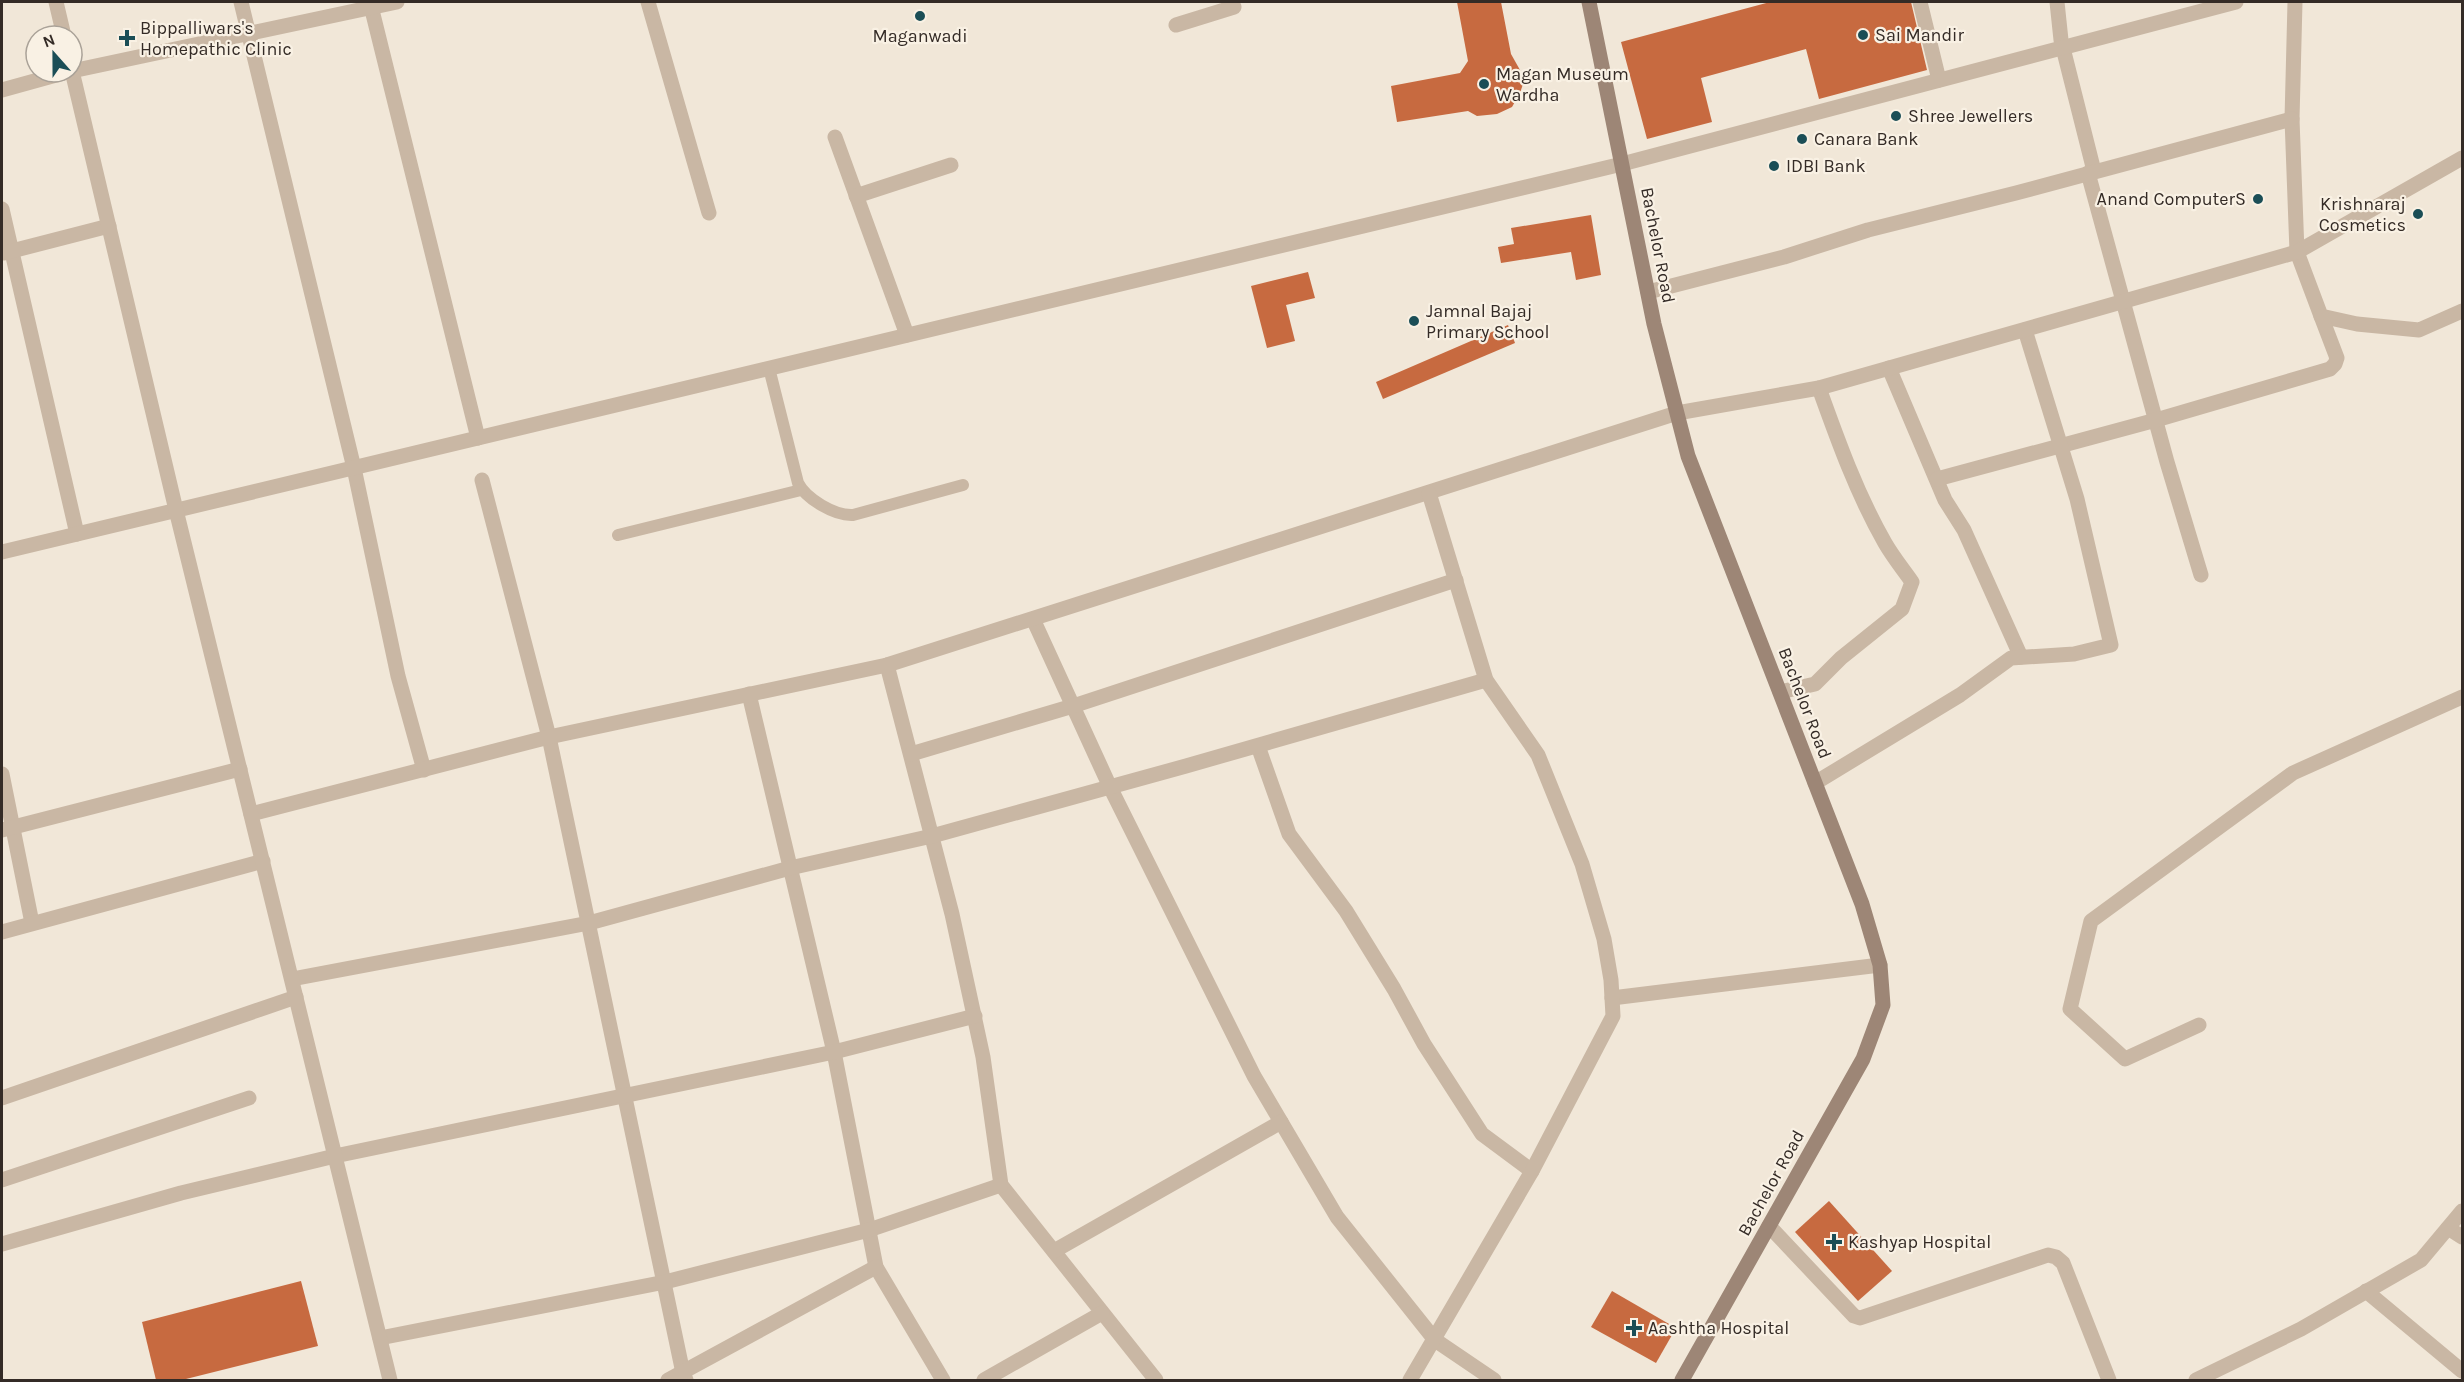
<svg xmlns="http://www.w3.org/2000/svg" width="2464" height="1382" font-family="Karla,sans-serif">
  <rect width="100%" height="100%" fill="#f1e7d8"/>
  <g fill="#c76a40">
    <polygon points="1457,2 1501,2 1511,54 1520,70 1523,84 1520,93 1512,107 1497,114 1477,116 1468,111 1397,122 1391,86 1460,73 1468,61"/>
    <polygon points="1770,2 1911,2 1927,70 1819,99 1806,49 1701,78 1712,122 1647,139 1621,42"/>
    <polygon points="1591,215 1601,275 1576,280 1571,252 1501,263 1498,247 1514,244 1511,228"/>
    <polygon points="1308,272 1315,298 1286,305 1295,341 1267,348 1251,286"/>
    <polygon points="1508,325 1515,343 1383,399 1376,382"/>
    <polygon points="1829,1201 1892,1271 1858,1301 1795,1232"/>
    <polygon points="301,1281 318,1346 182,1380 156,1380 142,1322"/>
    <polygon points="1612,1291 1676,1328 1656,1363 1591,1327"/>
  </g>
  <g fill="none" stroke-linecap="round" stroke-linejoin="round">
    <g stroke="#c9b7a4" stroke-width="12">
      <path d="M769 368 798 483C806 499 835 516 853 515L963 485"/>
      <polyline points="618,535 801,490"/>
    </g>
    <g stroke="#c9b7a4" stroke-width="15">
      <polyline points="241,2 354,468 398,676 424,770"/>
      <polyline points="370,2 478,438"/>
      <polyline points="648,2 709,213"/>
      <polyline points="1920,2 1939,80"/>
      <polyline points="2057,2 2061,40 2094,171"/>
      <polyline points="2295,2 2292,119 2297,252 2321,316 2357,324 2419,330 2462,311"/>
      <polyline points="1176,25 1234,7 1232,2"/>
      <polyline points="72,71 397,2"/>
      <polyline points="2,90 67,72"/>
      <polyline points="835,137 907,335"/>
      <polyline points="2088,173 2167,462 2201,575"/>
      <polyline points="856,196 951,165"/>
      <polyline points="2,209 77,534"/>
      <polyline points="4,253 109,226"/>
      <polyline points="1648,292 1784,257 1868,230 2016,193 2292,119"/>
      <polyline points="1889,368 1945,500 1964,530 2021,657"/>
      <polyline points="1937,479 2156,420 2330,369 2335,364 2337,358 2321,316"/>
      <polyline points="482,480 549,737 683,1373 686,1380"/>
      <polyline points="2,552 1622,164 2236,2"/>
      <polyline points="1033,619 1110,787 1254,1076 1337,1217 1435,1340 1494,1380"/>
      <polyline points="887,665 952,914 983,1057 1001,1185 1156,1380"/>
      <path d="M1780 692 1815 684 1841 658 1902 609 1912 582C1903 569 1893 557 1885 543 1857 494 1838 441 1819 388"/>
      <polyline points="749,694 834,1052 876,1267 943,1380"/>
      <polyline points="1258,746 1289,834 1346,911 1394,989 1424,1044 1482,1134 1532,1171"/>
      <polyline points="911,754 1073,706 1456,580"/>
      <polyline points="2,774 32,923"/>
      <polyline points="1815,783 1960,695 2011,658 2074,654 2111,645 2077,499 2025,330"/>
      <polyline points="251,814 549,737 887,665 1677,413 1819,388 2297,252 2462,158"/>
      <polyline points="2,830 240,769"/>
      <polyline points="2,932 263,861"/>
      <polyline points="292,979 589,923 790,868 932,836 1186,766 1486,680"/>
      <polyline points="1612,998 1880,965"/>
      <polyline points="2199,1025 2125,1059 2070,1009 2091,921 2293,773 2462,697"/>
      <polyline points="2,1098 296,997"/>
      <polyline points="2,1180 249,1098"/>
      <polyline points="1769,1226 1854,1316 1860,1318 2048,1255 2056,1257 2063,1263 2109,1380"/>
      <polyline points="2448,1228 2462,1237"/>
      <polyline points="2,1244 181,1193 335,1156 834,1052 975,1016"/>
      <polyline points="1054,1251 1281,1122"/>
      <polyline points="2366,1291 2462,1371"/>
      <polyline points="380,1338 665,1282 869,1230 1001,1185"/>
      <polyline points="668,1380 876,1267"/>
      <polyline points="984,1380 1102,1313"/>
      <polyline points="1410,1380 1532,1171 1613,1016 1611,980 1604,939 1582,864 1538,755 1486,680 1429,493"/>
      <polyline points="2196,1380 2301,1329 2421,1260 2462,1211"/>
    </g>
    <g stroke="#c9b7a4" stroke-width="15">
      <polyline points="56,2 64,36"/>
      <polyline points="72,71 176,510 390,1380"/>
    </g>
    <polyline stroke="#9d8676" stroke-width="15" points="1589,2 1654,324 1688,456 1862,904 1880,965 1883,1005 1863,1059 1682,1380"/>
  </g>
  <g fill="#1b4e56" stroke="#f9f1e4" stroke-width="2">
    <circle cx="920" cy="16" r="6"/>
    <circle cx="1863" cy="35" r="6"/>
    <path d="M124 29h6v6h6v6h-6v6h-6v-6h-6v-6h6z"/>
    <circle cx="1484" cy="84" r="6"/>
    <circle cx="1896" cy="116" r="6"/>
    <circle cx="1802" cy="139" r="6"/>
    <circle cx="1774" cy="166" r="6"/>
    <circle cx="2258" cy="199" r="6"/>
    <circle cx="2418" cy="214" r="6"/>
    <circle cx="1414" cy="321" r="6"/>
    <path d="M1831 1233h6v6h6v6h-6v6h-6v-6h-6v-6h6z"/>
    <path d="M1631 1319h6v6h6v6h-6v6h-6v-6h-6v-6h6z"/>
  </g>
  <g text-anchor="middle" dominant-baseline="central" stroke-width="4.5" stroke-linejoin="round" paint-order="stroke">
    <g font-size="18" fill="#342b26" stroke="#f9f1e4" text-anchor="start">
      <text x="140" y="28">Bippalliwars's<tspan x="140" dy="21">Homepathic Clinic</tspan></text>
      <text x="1875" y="35">Sai Mandir</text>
      <text x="920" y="36" text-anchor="middle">Maganwadi</text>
      <text x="1496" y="74">Magan Museum<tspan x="1496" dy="21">Wardha</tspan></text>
      <text x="1908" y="116">Shree Jewellers</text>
      <text x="1814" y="139">Canara Bank</text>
      <text x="1786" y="166">IDBI Bank</text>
      <text x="2246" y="199" text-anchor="end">Anand ComputerS</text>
      <text x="2406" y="204" text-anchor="end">Krishnaraj<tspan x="2406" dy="21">Cosmetics</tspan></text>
      <text x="1426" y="311">Jamnal Bajaj<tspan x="1426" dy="21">Primary School</tspan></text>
      <text x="1848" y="1242">Kashyap Hospital</text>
      <text x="1648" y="1328">Aashtha Hospital</text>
    </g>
    <g font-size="18" fill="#342b26" stroke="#f9f1e4">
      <text transform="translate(1658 245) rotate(79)">Bachelor Road</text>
      <text transform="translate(1805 703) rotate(69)">Bachelor Road</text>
      <text transform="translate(1771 1183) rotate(-61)">Bachelor Road</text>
    </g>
  </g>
  <rect width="2464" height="1382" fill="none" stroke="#342b26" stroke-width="6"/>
  <g transform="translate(54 54) rotate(339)"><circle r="28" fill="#f9f1e4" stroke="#aaa298" stroke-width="1.5"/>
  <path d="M0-4.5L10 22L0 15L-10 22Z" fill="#1b4e56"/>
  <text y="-9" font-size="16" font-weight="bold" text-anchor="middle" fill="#342b26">N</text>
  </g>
</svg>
